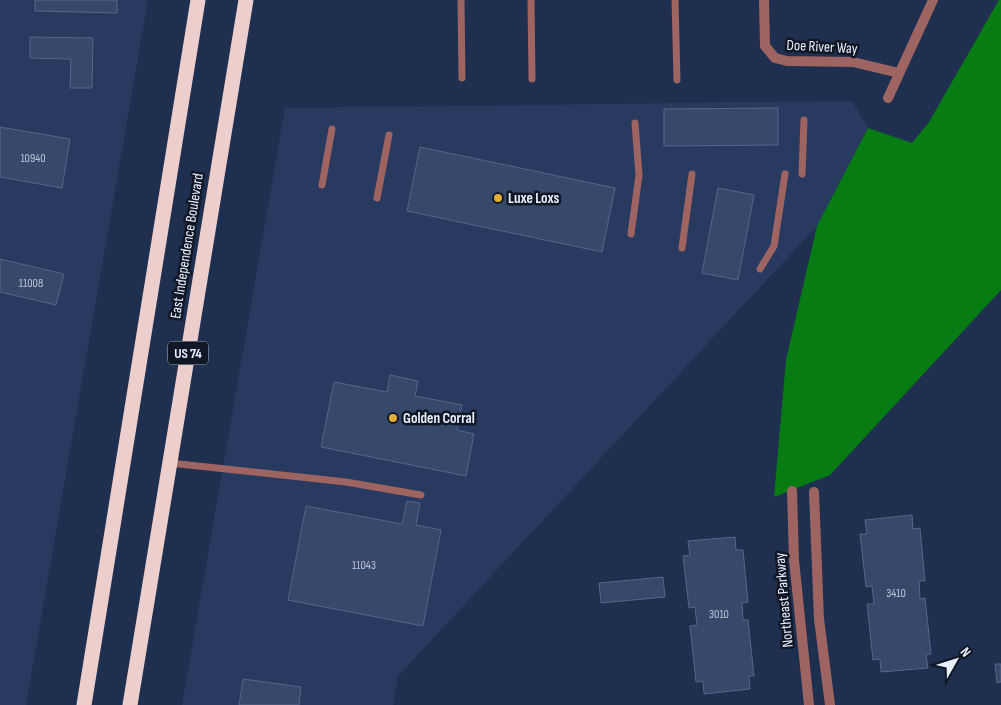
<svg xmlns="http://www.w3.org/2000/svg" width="1001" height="705" font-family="'Sofia Sans Condensed',sans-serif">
  <rect width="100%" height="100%" fill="#1f2f4f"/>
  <g fill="#283a5f">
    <polygon points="0,0 148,0 26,705 0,705"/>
    <polygon points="852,101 868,128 817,226 398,676 393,705 182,705 285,108"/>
  </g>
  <polygon fill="#077c13" points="999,0 1001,0 1001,290 830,475 774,497 786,360 817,226 868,128 912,143 929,122"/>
  <g fill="#37496a" stroke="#54668a">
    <polygon points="35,0 117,0 117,13 35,11"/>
    <polygon points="30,37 93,38 92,88 70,88 71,59 30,58"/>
    <polygon points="778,108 778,145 664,146 664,109"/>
    <polygon points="0,127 70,139 62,188 0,177"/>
    <polygon points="420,147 615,188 602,252 407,211"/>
    <polygon points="718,188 754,195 738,280 702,273"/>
    <polygon points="0,259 64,274 56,305 0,292"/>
    <polygon points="390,375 418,381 415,396 462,405 457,430 474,434 466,476 321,447 334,382 387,392"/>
    <polygon points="407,501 420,503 416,525 441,530 423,626 288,600 306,506 402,524"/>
    <polygon points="912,515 913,529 920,528 925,581 919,581 920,599 925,598 931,654 926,655 928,668 881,672 880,659 873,660 867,604 874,604 872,586 866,587 860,534 867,534 865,520"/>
    <polygon points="735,537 736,550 743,550 748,602 742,603 743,620 748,620 754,676 749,676 750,689 704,694 703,681 696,682 690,626 697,625 695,607 689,608 683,556 690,555 688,541"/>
    <polygon points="663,577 665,597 601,603 599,583"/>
    <polygon points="995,664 1001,664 1001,682 997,683"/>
    <polygon points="243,679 301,687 299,705 239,705"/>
  </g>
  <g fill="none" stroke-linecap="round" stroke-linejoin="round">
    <g stroke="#9d6461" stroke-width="7">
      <polyline points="461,0 462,78"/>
      <polyline points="531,0 532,79"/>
      <polyline points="675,0 677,80"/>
      <polyline points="802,174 804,120"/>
      <polyline points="322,185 332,129"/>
      <polyline points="377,198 389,135"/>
      <polyline points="631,234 639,175 635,123"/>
      <polyline points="682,248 692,174"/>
      <polyline points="760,269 774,246 785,174"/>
      <polyline points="170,463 346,482 421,495"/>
    </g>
    <g stroke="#9d6461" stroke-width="10">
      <polyline points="764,0 765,46 775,58 787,61 853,62 899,73"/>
      <polyline points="888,98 933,0"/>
      <polyline points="792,491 794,560 809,705"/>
      <polyline points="814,492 819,619 830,705"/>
    </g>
    <g stroke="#eccfcd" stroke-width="15">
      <polyline points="84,705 198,0"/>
      <polyline points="130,705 246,0"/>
    </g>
  </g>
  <g fill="#e3ae35" stroke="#101826" stroke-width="2">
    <circle cx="498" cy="198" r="5"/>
    <circle cx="393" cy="418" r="5"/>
  </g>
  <g text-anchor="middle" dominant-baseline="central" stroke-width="5" stroke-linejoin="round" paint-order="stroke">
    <g font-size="12" fill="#bdc6d8">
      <text x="33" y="158">10940</text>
      <text x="31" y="283">11008</text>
      <text x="364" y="565">11043</text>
      <text x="896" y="593">3410</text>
      <text x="719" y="614">3010</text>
    </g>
    <rect fill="#101826" stroke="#a9afbc" stroke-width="1" x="168" y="341.5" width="40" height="23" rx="4"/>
    <g font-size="14" font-weight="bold" fill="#eaf0fd">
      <text x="188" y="353">US 74</text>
    </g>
    <g font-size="15" fill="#eaf0fd" stroke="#101826">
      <text transform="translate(822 47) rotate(3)">Doe River Way</text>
      <text transform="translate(187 246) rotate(-81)">East Independence Boulevard</text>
      <text transform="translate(784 600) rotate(-95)">Northeast Parkway</text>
    </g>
    <g font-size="15" font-weight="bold" fill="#eaf0fd" stroke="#101826" text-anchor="start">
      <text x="508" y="198">Luxe Loxs</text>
      <text x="403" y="418">Golden Corral</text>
    </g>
  </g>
  <g transform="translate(956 660) rotate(51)" stroke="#101826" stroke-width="4" paint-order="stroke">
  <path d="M0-4L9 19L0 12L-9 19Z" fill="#eaf0fd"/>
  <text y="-8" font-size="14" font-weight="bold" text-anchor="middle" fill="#eaf0fd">N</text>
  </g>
</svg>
